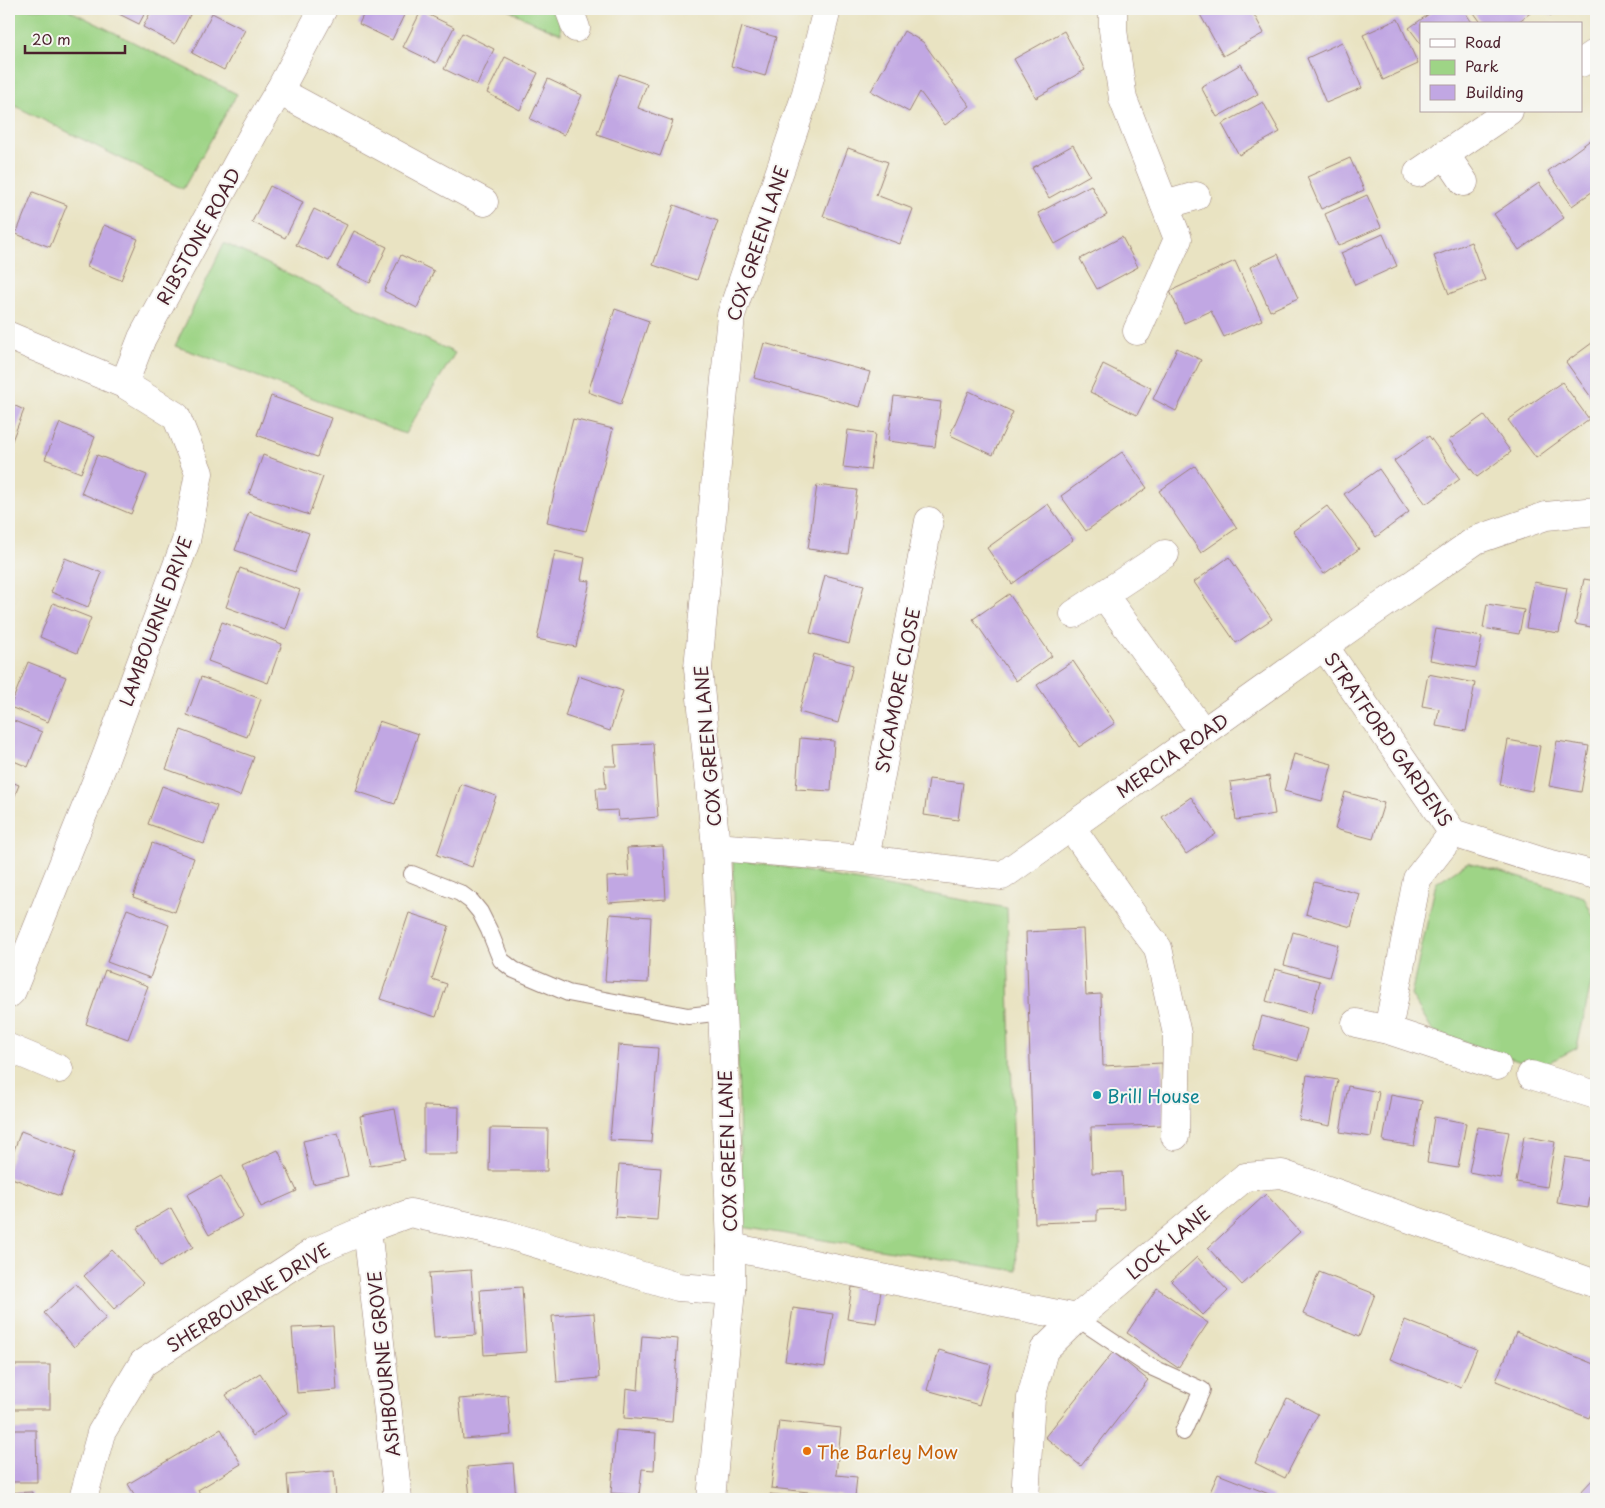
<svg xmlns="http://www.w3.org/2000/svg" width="1605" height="1508" font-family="'Playpen Sans',sans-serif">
  <rect width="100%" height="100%" fill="#f6f6f2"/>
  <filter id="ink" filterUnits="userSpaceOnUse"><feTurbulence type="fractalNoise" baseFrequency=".02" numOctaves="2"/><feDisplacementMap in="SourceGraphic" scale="10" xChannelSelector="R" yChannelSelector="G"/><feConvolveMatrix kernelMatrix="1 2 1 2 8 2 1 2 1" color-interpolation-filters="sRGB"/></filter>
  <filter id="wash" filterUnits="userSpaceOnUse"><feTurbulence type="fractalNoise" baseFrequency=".0096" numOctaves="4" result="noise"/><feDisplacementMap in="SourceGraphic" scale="20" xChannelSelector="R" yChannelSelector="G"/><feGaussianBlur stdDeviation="1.12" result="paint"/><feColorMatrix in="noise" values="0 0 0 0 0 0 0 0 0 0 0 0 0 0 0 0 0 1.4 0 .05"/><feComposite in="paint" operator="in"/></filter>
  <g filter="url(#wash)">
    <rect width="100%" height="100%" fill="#e9e3c2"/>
    <g fill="#9ed486" stroke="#747a58">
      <polygon points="9,9 67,9 237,94 183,189 9,103"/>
      <polygon points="508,9 559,9 561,34 524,18"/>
      <polygon points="224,243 455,353 405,434 215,360 175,346"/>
      <polygon points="733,858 1007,908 1017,1271 742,1227"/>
      <polygon points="1468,862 1584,897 1596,922 1596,961 1577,1048 1538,1068 1433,1031 1411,995 1436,883"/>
    </g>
    <g id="blocks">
      <g fill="#c1a7e3">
        <polygon points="109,9 147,9 139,24"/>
        <polygon points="152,9 193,9 175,44 143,27"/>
        <polygon points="366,9 407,9 392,40 359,24"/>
        <polygon points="1197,9 1251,9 1264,33 1223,56"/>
        <polygon points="1436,9 1463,9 1473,24 1421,24 1421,44 1409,28"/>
        <polygon points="1474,9 1536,9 1515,24 1482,24 1472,10"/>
        <polygon points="1546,9 1562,9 1551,16"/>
        <polygon points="421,11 454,27 436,63 403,47"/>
        <polygon points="212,13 245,30 224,70 192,53"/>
        <polygon points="1398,19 1418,64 1383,80 1363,35"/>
        <polygon points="742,27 776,37 765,76 731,66"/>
        <polygon points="904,31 923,42 970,106 945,125 920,92 909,112 871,91"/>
        <polygon points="1064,31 1085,70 1036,98 1014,59"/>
        <polygon points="462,33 494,49 477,85 444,69"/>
        <polygon points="1342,42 1362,88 1326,103 1307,58"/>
        <polygon points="505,57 538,73 520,110 487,93"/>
        <polygon points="1241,64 1258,94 1217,117 1201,87"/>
        <polygon points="619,74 647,84 638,108 673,121 660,156 597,134"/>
        <polygon points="548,79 582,95 564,135 530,119"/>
        <polygon points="1263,102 1280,132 1239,155 1222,124"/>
        <polygon points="1592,139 1596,145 1596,189 1572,206 1548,171"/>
        <polygon points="1073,145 1090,175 1049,198 1032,168"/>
        <polygon points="848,148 888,162 876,195 913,209 900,244 823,216"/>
        <polygon points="1350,158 1364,190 1321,209 1307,177"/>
        <polygon points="1539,183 1564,218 1519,250 1494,214"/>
        <polygon points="1091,185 1107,215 1055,244 1038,213"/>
        <polygon points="270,186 303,202 285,238 252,222"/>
        <polygon points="33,192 67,205 50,247 16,234"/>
        <polygon points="1367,195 1381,227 1338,246 1325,214"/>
        <polygon points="674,205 718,221 697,280 653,265"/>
        <polygon points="314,209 347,225 329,261 296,245"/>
        <polygon points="104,225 138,239 121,280 87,267"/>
        <polygon points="354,231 387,247 370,283 337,267"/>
        <polygon points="1383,234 1397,266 1355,285 1341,253"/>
        <polygon points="1122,237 1138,267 1097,289 1080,259"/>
        <polygon points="1471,242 1485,280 1449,294 1434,256"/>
        <polygon points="1278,254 1298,298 1270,311 1250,267"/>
        <polygon points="401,255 434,271 417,308 384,291"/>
        <polygon points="1235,261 1262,320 1224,337 1211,311 1184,323 1170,291"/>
        <polygon points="615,309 649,321 621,404 588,392"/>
        <polygon points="1596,340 1596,397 1593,400 1566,362"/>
        <polygon points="764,343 870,372 860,407 754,378"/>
        <polygon points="1177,348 1201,360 1176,411 1153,399"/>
        <polygon points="1103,364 1151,388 1137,415 1090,392"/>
        <polygon points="1562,382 1589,419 1536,458 1508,420"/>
        <polygon points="969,391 1013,412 993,455 950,435"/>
        <polygon points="271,396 331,418 317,457 257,435"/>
        <polygon points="894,396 941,402 935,447 888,441"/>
        <polygon points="9,403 24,410 11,443 9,442"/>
        <polygon points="1484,415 1511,452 1477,477 1449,440"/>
        <polygon points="573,419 613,429 586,531 547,522"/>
        <polygon points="60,423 95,437 81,473 45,459"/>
        <polygon points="848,430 875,434 870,470 843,467"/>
        <polygon points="1429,436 1460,479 1426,504 1394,461"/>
        <polygon points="1122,452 1147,488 1086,531 1061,496"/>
        <polygon points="97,455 147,475 131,514 81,493"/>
        <polygon points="263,455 323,477 309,515 249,494"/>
        <polygon points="1195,466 1237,528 1201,553 1159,491"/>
        <polygon points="1379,469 1409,512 1376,537 1344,494"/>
        <polygon points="817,485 857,490 848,554 808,549"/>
        <polygon points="1048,504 1073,540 1012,584 987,548"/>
        <polygon points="1327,506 1359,549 1324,574 1293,531"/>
        <polygon points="249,512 309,533 295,572 235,550"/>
        <polygon points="555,551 585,558 581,580 590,581 576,647 537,639"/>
        <polygon points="1229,557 1272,619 1236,643 1194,582"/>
        <polygon points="65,558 102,573 88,607 51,592"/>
        <polygon points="240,568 300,590 286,629 226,607"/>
        <polygon points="825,575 864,585 849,644 810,633"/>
        <polygon points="1584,579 1596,581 1596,628 1575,624"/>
        <polygon points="1534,582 1567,588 1559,633 1526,628"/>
        <polygon points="1009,594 1052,656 1016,681 973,619"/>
        <polygon points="53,603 91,618 77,653 40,637"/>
        <polygon points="1487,604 1524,610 1519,634 1483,628"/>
        <polygon points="222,622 282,644 268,683 208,661"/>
        <polygon points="1436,629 1482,637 1476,668 1430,660"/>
        <polygon points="814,654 853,665 838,723 799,712"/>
        <polygon points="1073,661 1115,723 1079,747 1037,685"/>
        <polygon points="28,662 66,677 48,722 10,707"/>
        <polygon points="1428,674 1475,683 1466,731 1436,726 1439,709 1422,706"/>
        <polygon points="578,676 623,691 610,731 565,716"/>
        <polygon points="201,677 261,699 247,737 187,715"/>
        <polygon points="9,719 42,732 28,767 9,759"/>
        <polygon points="379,721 418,734 395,804 356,791"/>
        <polygon points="181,730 254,757 240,796 166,769"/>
        <polygon points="800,738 834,741 831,791 796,789"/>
        <polygon points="1508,740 1540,746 1532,791 1500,785"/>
        <polygon points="1557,741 1589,746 1581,792 1549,786"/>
        <polygon points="653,743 658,817 619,820 618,810 598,811 596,788 606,788 604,766 616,766 614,745"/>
        <polygon points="1294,754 1332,764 1322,801 1284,791"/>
        <polygon points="1269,776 1275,814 1236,820 1230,782"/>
        <polygon points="929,779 963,783 958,820 924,815"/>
        <polygon points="1595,780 1596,780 1596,799 1592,798"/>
        <polygon points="9,781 19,785 9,810"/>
        <polygon points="461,784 496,796 472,867 437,855"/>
        <polygon points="162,786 217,806 204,844 148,824"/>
        <polygon points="1345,792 1384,803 1373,839 1335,829"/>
        <polygon points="1191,797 1216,834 1186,854 1162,817"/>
        <polygon points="152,843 194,858 175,912 133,897"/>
        <polygon points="663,846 666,899 608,903 607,877 629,876 627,848"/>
        <polygon points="1314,882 1360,894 1351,927 1306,914"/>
        <polygon points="127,909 169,925 150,978 107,962"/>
        <polygon points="409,913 449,926 432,979 447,984 436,1017 380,999"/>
        <polygon points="610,914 651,917 648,983 605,981"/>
        <polygon points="1083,929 1086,995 1101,994 1103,1066 1162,1063 1164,1125 1091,1127 1092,1173 1122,1172 1124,1209 1097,1210 1097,1221 1035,1223 1026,932"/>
        <polygon points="1293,932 1338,945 1329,977 1284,965"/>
        <polygon points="1275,969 1320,981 1311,1014 1266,1001"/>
        <polygon points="105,970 148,986 128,1039 86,1024"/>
        <polygon points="1262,1016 1307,1029 1298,1061 1253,1049"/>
        <polygon points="618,1045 658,1048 651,1142 610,1140"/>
        <polygon points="1307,1075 1338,1080 1330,1126 1299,1120"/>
        <polygon points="1348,1086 1379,1092 1371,1137 1340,1132"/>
        <polygon points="1391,1095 1422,1101 1414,1146 1383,1141"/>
        <polygon points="424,1106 459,1107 458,1154 424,1154"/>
        <polygon points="395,1109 404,1160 370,1166 360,1116"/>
        <polygon points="1434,1117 1466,1123 1458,1168 1427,1163"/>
        <polygon points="1478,1127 1509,1132 1500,1178 1469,1172"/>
        <polygon points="490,1128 548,1129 547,1171 489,1171"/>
        <polygon points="21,1131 76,1152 60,1196 9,1177 9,1164"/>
        <polygon points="338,1133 348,1176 313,1184 303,1141"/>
        <polygon points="1524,1136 1555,1142 1547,1187 1516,1182"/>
        <polygon points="278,1150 297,1191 261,1207 243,1166"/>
        <polygon points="1565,1157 1596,1162 1588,1208 1557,1203"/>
        <polygon points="619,1165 661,1168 657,1220 615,1217"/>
        <polygon points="221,1176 243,1216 209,1235 187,1195"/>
        <polygon points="1266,1194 1300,1232 1242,1285 1208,1248"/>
        <polygon points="171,1208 193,1247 160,1267 137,1228"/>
        <polygon points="112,1250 143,1283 114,1309 84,1276"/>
        <polygon points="1197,1257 1228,1291 1203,1315 1171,1281"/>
        <polygon points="471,1270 476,1335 434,1338 429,1273"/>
        <polygon points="1319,1272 1375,1294 1359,1337 1303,1314"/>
        <polygon points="76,1284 106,1318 74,1347 44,1313"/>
        <polygon points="522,1287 526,1352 484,1355 480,1290"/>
        <polygon points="852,1287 881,1291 876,1323 847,1319"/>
        <polygon points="1157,1288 1208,1323 1178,1368 1127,1333"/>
        <polygon points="793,1308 833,1314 825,1367 785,1361"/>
        <polygon points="594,1313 599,1378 557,1382 552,1316"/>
        <polygon points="1405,1320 1477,1349 1461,1387 1390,1359"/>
        <polygon points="333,1326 337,1390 297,1393 292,1328"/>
        <polygon points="1516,1332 1596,1365 1596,1400 1589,1418 1496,1381"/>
        <polygon points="642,1336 678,1339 672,1422 624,1418 626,1388 638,1390"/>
        <polygon points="939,1350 991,1365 979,1405 927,1390"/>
        <polygon points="1113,1352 1148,1380 1081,1466 1045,1437"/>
        <rect x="9" y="1365" width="41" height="44"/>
        <polygon points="260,1373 287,1413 253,1436 226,1395"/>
        <polygon points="508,1395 511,1435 463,1439 459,1399"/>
        <polygon points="1287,1398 1318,1414 1285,1478 1255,1463"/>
        <polygon points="779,1421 841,1428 836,1475 857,1477 855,1497 771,1488"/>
        <polygon points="221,1429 241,1464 198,1490 203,1499 137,1499 128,1484"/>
        <polygon points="9,1430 36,1430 37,1482 9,1482"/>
        <polygon points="616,1430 656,1433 654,1470 642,1469 639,1495 611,1493"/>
        <polygon points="513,1463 516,1499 470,1499 467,1467"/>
        <polygon points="334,1471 336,1499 289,1499 287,1475"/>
        <polygon points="1218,1474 1274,1496 1272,1499 1207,1499"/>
        <polygon points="1596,1476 1596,1499 1574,1499"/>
        <polygon points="32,1492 32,1499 9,1499 9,1493"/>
        <polygon points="770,1494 803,1498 803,1499 769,1499"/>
      </g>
    </g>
  </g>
  <g filter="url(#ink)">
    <use href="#blocks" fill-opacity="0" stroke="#9a8176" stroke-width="1"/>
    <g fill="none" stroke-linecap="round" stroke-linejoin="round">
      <g stroke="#9a8176" stroke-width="18">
        <g id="service">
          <polyline points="412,874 460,893 471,901 480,912 489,930 501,960 514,970 568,993 688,1016 723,1012"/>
          <polyline points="1077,1318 1149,1366 1202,1390 1183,1432"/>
        </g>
      </g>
      <g stroke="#9a8176" stroke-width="29">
        <g id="minor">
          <polyline points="569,9 576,28"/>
          <polyline points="1113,9 1113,30 1123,99 1178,239 1137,331"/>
          <polyline points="1581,63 1596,53"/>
          <polyline points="279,91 484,202"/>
          <polyline points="1445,154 1464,182"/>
          <polyline points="1418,173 1509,111"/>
          <polyline points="1165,205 1196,196"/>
          <polyline points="9,336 124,384 176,416 199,473 186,541 104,762 12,991 9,994"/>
          <polyline points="124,384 142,338 255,131 279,91 323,9"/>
          <polyline points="1104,595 1203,732"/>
          <polyline points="1074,614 1165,554"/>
          <polyline points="1324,646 1453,833 1544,862 1596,875"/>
          <polyline points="1071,827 1135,918 1158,948 1177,1034 1175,1136"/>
          <polyline points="716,847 865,859 1002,876 1324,646 1476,540 1546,516 1596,511"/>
          <polyline points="865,859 929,521"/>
          <polyline points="1356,1023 1388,1030 1497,1066"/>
          <polyline points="1388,1030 1417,879 1453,833"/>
          <polyline points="9,1048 59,1069"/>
          <polyline points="1531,1075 1596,1095"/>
          <polyline points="367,1229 398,1499"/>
          <polyline points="731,1247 1077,1318 1245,1177 1282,1174 1596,1284"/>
          <polyline points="83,1499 101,1433 143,1363 313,1252 367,1229 410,1213 505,1234 678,1287 731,1291"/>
          <polyline points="711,1499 731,1291 731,1247 716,847 698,668 731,315 805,97 827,9"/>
          <polyline points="1025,1499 1031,1398 1044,1350 1077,1318"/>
        </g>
      </g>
      <use href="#service" stroke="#fff" stroke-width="16"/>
      <use href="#minor" stroke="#fff" stroke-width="28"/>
    </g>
  </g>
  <circle fill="#0f9aa8" stroke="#f6f6f2" stroke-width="2" cx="1097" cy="1095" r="5"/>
  <circle fill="#e8710a" stroke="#f6f6f2" stroke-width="2" cx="807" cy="1451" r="5"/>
  <g text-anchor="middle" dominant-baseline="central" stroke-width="4" stroke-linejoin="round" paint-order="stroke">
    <g font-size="18" fill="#4a1f2b" stroke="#f6f6f2">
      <text transform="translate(198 236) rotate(-61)">RIBSTONE ROAD</text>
      <text transform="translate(757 243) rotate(-72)">COX GREEN LANE</text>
      <text transform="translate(155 621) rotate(-70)">LAMBOURNE DRIVE</text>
      <text transform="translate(897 690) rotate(-79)">SYCAMORE CLOSE</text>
      <text transform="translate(1389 739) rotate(55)">STRATFORD GARDENS</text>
      <text transform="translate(707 746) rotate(-95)">COX GREEN LANE</text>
      <text transform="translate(1172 755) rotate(-35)">MERCIA ROAD</text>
      <text transform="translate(727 1151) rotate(-92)">COX GREEN LANE</text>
      <text transform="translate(1168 1242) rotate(-40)">LOCK LANE</text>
      <text transform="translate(248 1297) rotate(-32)">SHERBOURNE DRIVE</text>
      <text transform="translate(383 1364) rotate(-96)">ASHBOURNE GROVE</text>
    </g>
    <g font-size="18" fill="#0d838f" stroke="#f6f6f2" text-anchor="start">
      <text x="1107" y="1095">Brill House</text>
    </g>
    <g font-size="18" fill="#c56008" stroke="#f6f6f2" text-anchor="start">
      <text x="817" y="1451">The Barley Mow</text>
    </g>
  </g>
  <rect width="1605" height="1508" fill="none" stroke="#f6f6f2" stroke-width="30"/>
  <rect x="1420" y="22" width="162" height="90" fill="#f6f6f2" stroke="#b1a0a2"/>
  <rect x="1430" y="39" width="25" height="8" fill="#ffffff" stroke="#b1a0a2"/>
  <text x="1465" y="48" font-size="15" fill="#4a1f2b">Road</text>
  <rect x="1430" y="60" width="25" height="15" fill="#9ed486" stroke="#b1a0a2"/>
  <text x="1465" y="72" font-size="15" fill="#4a1f2b">Park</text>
  <rect x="1430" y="85" width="25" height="15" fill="#c1a7e3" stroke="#b1a0a2"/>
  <text x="1465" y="98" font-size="15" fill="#4a1f2b">Building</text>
  <path d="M25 45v8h100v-8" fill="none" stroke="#4a1f2b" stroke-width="2.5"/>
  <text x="32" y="45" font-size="15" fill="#4a1f2b" stroke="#f6f6f2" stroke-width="4" paint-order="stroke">20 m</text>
</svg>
